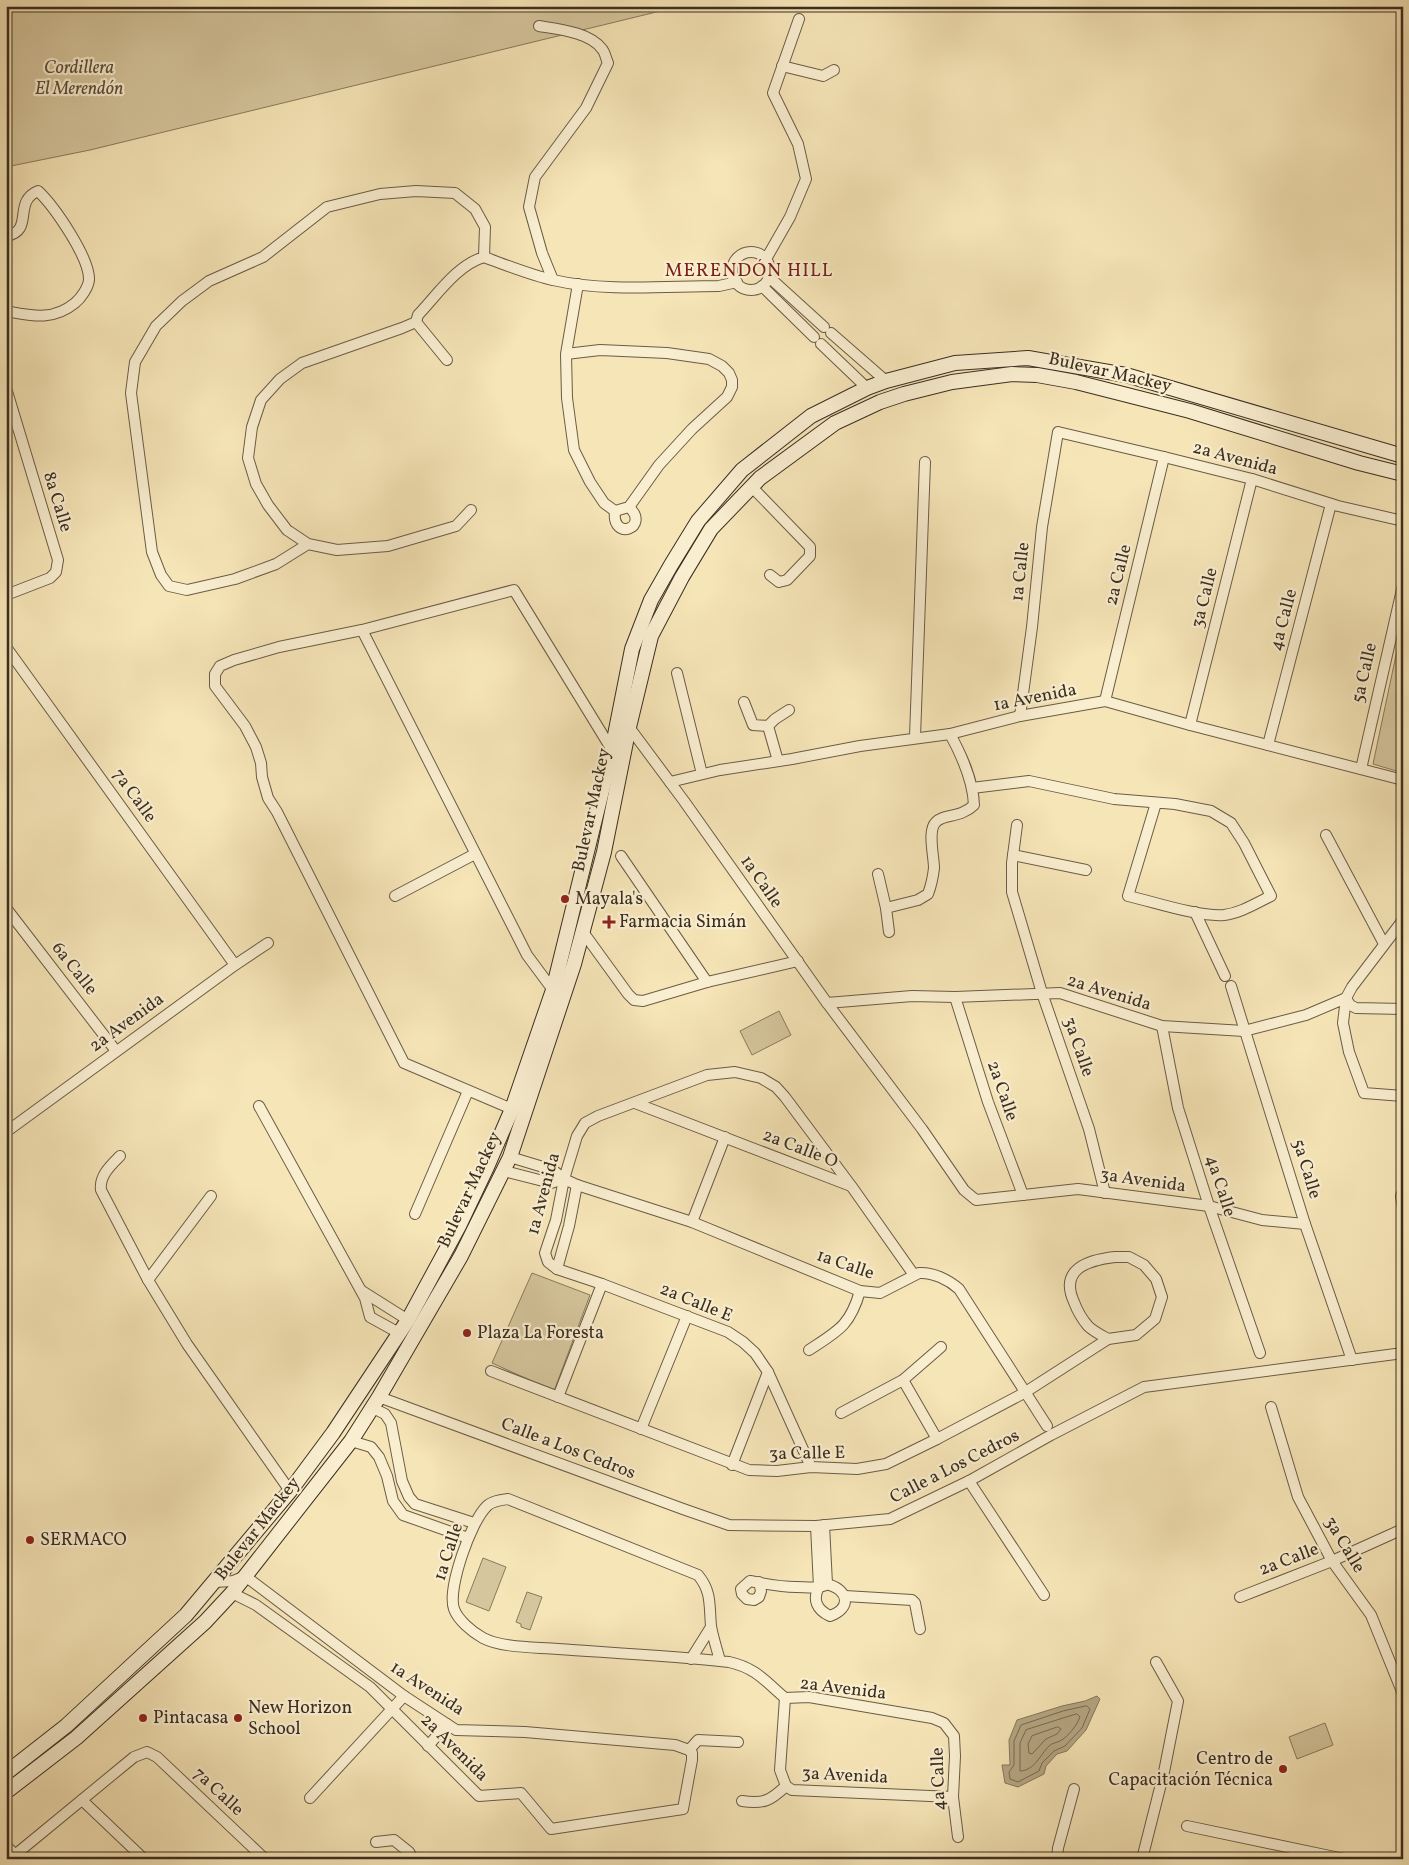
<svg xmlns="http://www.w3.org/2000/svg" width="1409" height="1865" font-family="Vollkorn,serif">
  <rect width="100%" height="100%" fill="#f6e5b7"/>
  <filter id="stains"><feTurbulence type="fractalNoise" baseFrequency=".004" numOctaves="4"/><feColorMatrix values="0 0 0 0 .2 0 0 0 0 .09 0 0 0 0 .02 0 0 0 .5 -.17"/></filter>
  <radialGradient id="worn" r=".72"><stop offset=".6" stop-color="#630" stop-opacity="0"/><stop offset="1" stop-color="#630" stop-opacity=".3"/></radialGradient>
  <g fill="#d6c69d" stroke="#887a5e">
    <polygon points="6,6 681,6 90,150 6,167"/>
    <polygon points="1403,622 1403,773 1373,764"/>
    <polygon points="779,1011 791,1035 752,1055 740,1031"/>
    <polygon points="532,1273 590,1295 554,1391 492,1363"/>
    <polygon points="483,1558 506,1567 489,1611 466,1602"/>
    <polygon points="527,1592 542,1597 530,1630 521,1627 521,1624 516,1622"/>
    <polygon points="1325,1723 1333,1745 1297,1759 1289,1737"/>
  </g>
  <polygon fill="#b6a784" stroke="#85775c" points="1097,1696 1100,1699 1086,1730 1067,1751 1057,1754 1046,1766 1044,1774 1018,1787 1005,1783 1002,1765 1010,1765 1009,1740 1017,1720 1062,1706 1085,1701"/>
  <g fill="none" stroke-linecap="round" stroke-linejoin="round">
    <g stroke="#786a52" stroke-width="1">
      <polygon points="1087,1706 1090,1709 1082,1728 1065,1746 1054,1751 1042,1763 1039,1771 1018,1782 1010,1779 1009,1772 1014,1765 1014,1741 1021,1725 1063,1711"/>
      <path d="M1077 1714 1080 1717C1077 1725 1068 1737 1060 1741 1056 1743 1052 1743 1049 1746 1040 1755 1034 1771 1020 1771V1743L1026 1730Z"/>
      <polygon points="1058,1727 1061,1729 1057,1734 1046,1739 1032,1754 1029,1753 1028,1744 1032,1736"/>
    </g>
    <g stroke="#6a5c46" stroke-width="12">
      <g id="minor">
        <path d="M539 26C557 29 590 32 602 49 605 52 606 59 608 63L586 108 535 177 529 207 542 253 553 280"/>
        <polyline points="782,66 823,76 834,70"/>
        <path d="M6 236C35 231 12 202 38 191 54 206 90 258 89 280 88 288 81 298 75 303 53 321 33 316 6 311"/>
        <circle cx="751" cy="271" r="19"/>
        <path d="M484 257C506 265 530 275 553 280 604 292 667 286 719 286L737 282"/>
        <polyline points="766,259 790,217 806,179 798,144 773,93 799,19"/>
        <polyline points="769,277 824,327"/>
        <polyline points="762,286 814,337"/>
        <polyline points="416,322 447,360"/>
        <polyline points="831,333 886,381"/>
        <polyline points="821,344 867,388"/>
        <polyline points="566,354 600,350 667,353 709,359 722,366 729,373 732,380 732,387 727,397 692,429 659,465 629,507 615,511 604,503 590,482 574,450 567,398 566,354 578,284"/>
        <polyline points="6,388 58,560 56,572 50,578 6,595"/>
        <polyline points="751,486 810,547 810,556 787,580 779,582 770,575"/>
        <path d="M615 511C611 542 651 528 629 507"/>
        <path d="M308 544 276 564 235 579 187 590 169 586 161 575 152 552 131 393 135 362 156 326 182 301 209 281 263 257 327 207 380 194 416 191 455 193 475 209 485 227 484 257C457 265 437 295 418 315L416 322 402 328 302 363 280 379 261 400 252 427 248 458 256 484 268 505 287 530 308 544 337 550 388 546 456 526 471 510"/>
        <polyline points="362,630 527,955 553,990"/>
        <polyline points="6,647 235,965"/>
        <polyline points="677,673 702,774"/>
        <polyline points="1105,701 1164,457"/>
        <polyline points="744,702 753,725 768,726"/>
        <polyline points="1020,716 1032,627 1042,527 1058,432 1164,457 1252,479 1338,506 1403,521"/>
        <polyline points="1190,725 1252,479"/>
        <polyline points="629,727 684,801 827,1003 922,1129 964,1190 976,1200 1078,1189 1209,1206 1262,1220 1305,1224"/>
        <polyline points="915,737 925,462"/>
        <polyline points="1268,745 1331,504"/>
        <polyline points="778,761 768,726 775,719 789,710"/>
        <polyline points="1361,769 1403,585"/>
        <polyline points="670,782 720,770 792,759 860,746 950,734 1020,716 1105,701 1190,725 1403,780"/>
        <path d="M972 788 1029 781 1114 799 1175 804 1211 811 1231 823 1244 843 1271 896C1256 903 1241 913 1224 915 1198 917 1155 902 1128 896L1156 803"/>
        <polyline points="1017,825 1012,863 1012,892 1042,993 1089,1129 1105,1193"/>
        <polyline points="1326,835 1384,944"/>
        <polyline points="1013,855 1086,870"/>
        <polyline points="621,856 707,982"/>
        <path d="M878 874 886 908 918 900 928 894C931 886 933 877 934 868 934 856 927 830 936 822 943 814 961 818 974 805 973 780 962 756 950 734"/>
        <polyline points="395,896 475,854"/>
        <polyline points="6,908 116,1051"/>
        <polyline points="886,908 889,932"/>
        <polyline points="1195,912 1225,976"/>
        <polyline points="1403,920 1352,987 1346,998 1350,1005 1356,1008 1403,1009"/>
        <polyline points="583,932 628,994 634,1000 643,1001 707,982 798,961"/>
        <polyline points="1231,986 1305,1224 1352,1360"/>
        <polyline points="955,997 988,1102 1023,1195"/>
        <polyline points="827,1003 912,996 955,997 1060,993 1162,1026 1244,1031 1306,1015 1346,998 1343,1023 1349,1052 1364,1093 1403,1096"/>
        <polyline points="1162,1026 1178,1108 1209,1206 1260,1353"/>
        <polyline points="635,1103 851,1186"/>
        <polyline points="259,1106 365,1298 370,1317 399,1333"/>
        <polyline points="512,1109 404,1063 277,812 268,798 262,777 261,763 256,747 245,726 215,686 215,674 220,666 234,660 279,647 362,630 514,590 612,750"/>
        <polyline points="6,1132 235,965 268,943"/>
        <path d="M120 1156C111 1165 99 1176 101 1190L148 1280 187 1344 290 1491"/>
        <path d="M510 1157 553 1170 564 1179 577 1185 692 1222 860 1291 880 1293 919 1273C933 1272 949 1280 959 1289L1047 1426"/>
        <polyline points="504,1171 551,1183 564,1179"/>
        <polyline points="1403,1191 1401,1196 1403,1208"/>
        <polyline points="415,1214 468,1091"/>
        <polyline points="692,1222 725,1137"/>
        <path d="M1115 1257H1129L1144 1265 1156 1279 1162 1297 1155 1319 1136 1335 1108 1339C1101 1335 1093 1331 1088 1326 1082 1319 1077 1310 1074 1302 1059 1269 1088 1260 1115 1257Z"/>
        <polyline points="557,1269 569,1226 577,1185"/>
        <polyline points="148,1280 211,1196"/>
        <polyline points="362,1291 408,1320"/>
        <path d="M809 1350C838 1331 850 1326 860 1291"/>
        <polyline points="491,1371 749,1470 777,1471 811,1467 857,1469 886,1464 937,1439 1024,1393 1108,1339"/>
        <polyline points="903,1380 937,1439"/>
        <polyline points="379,1397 683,1509 729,1525 816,1526 890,1519 969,1481 1051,1435 1144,1387 1403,1353"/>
        <polyline points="558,1397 602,1284"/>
        <polyline points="1271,1407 1298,1497 1332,1561 1371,1615 1403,1694"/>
        <polyline points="373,1408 385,1414 391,1423 402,1481 409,1497 415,1504 474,1523"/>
        <polyline points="841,1413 903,1380 941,1347"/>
        <polyline points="641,1429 687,1316"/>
        <polyline points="351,1441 371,1447 379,1457 387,1476 393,1501 403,1515 468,1538"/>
        <polyline points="732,1465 768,1372"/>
        <polyline points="811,1467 768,1372 755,1353 743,1342 728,1332 602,1284 557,1269 548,1262 545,1253 556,1220 564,1179 577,1136 585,1123 598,1116 707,1075 735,1072 761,1078 776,1087 785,1097 852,1187 914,1275"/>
        <polyline points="969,1481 1044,1595"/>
        <polyline points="824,1525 827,1584"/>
        <polyline points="214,1582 233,1581 245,1576 404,1696 456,1730 525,1732 675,1745 689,1750"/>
        <path d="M759 1582 761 1591 759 1597 754 1600 747 1599 742 1594 741 1589 750 1581C765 1584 781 1587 796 1587 804 1587 812 1588 819 1587 824 1586 826 1584 830 1585 850 1592 850 1609 830 1616 817 1610 812 1600 819 1587L816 1526"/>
        <polyline points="232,1593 256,1605 370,1687 479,1796 521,1793 551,1829 683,1809 692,1760 692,1753 689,1750"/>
        <polyline points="845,1596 912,1600 915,1603 920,1629"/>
        <polyline points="1240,1597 1332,1561 1403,1529"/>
        <polyline points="691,1659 711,1627"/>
        <path d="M720 1661C717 1649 713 1638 711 1626 709 1605 712 1592 698 1575L508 1499C501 1500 492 1501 487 1506 471 1521 447 1589 454 1609 458 1620 472 1632 483 1638 502 1648 536 1647 558 1649 615 1653 672 1656 729 1662 756 1668 765 1681 785 1698L809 1697 932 1718 944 1723 954 1736 955 1756 953 1797 958 1837"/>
        <polyline points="785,1698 780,1770 786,1786"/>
        <polyline points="428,1746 447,1724"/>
        <polyline points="689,1750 698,1740 738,1742"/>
        <polyline points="786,1786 792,1790 953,1797"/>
        <polyline points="310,1798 404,1696"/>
        <polyline points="82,1800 144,1859"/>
        <path d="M742 1801C764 1804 770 1801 786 1786"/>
        <polyline points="1187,1826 1344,1859"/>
        <polyline points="376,1842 394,1840 409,1852 413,1859"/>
        <polyline points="10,1859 134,1757 147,1752 157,1757 265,1859"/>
        <polyline points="1057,1859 1058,1848 1074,1789"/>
        <polyline points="1142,1859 1164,1772 1178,1701 1156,1662"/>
      </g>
    </g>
    <g stroke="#6a5c46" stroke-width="14">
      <polyline id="tertiary" points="6,1847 18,1859"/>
    </g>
    <g stroke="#3b2e20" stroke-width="16">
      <g id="secondary">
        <polyline points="6,1773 66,1726 186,1615 290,1491 333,1433 408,1320 459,1226 487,1167 512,1109 553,990 612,750 632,649 651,600 671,565 698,521 742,470 811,416 867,388 886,381 955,363 1028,358 1126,375 1403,456"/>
        <polyline points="6,1792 76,1738 205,1622 232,1593 351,1441 379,1397 461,1256 510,1157 574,964 604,852 629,727 651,636 682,577 711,529 760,478 835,423 880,402 904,394 952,382 1012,374 1037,375 1076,382 1190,411 1359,463 1403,474"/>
      </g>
    </g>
    <use href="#minor" stroke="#f9eed0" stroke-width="10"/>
    <use href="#tertiary" stroke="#f9eed0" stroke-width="12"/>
    <use href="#secondary" stroke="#f9eed0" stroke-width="14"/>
  </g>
  <g fill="#8f2418" stroke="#f9eed0" stroke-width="2">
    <circle cx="565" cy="899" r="5"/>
    <path d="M606.5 914.5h5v5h5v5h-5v5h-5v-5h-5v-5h5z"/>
    <circle cx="467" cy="1333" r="5"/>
    <circle cx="30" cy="1540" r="5"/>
    <circle cx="143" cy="1718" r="5"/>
    <circle cx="238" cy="1718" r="5"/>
    <circle cx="1283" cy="1769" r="5"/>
  </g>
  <g text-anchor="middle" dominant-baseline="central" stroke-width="4.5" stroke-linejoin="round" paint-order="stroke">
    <g font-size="18" font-style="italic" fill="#5a4c39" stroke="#f9eed0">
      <text x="79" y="68">Cordillera<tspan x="79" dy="21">El Merendón</tspan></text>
    </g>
    <g font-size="18" fill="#3b2e20" stroke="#f9eed0">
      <text transform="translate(1110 373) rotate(13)">Bulevar Mackey</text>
      <text transform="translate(1235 459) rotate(15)">2a Avenida</text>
      <text transform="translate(57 502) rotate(73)">8a Calle</text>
      <text transform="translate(1021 572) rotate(-84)">1a Calle</text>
      <text transform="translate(1119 575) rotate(-76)">2a Calle</text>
      <text transform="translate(1205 598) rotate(-76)">3a Calle</text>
      <text transform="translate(1284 620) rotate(-75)">4a Calle</text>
      <text transform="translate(1365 673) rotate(-77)">5a Calle</text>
      <text transform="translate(1035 698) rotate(-11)">1a Avenida</text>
      <text transform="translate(134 796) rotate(54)">7a Calle</text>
      <text transform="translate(592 810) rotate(-78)">Bulevar Mackey</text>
      <text transform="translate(761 882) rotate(55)">1a Calle</text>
      <text transform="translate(74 969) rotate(52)">6a Calle</text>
      <text transform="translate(1109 993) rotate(17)">2a Avenida</text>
      <text transform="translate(127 1023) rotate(-36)">2a Avenida</text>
      <text transform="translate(1078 1047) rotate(71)">3a Calle</text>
      <text transform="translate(1002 1091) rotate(71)">2a Calle</text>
      <text transform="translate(800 1149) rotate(21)">2a Calle O</text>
      <text transform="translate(1306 1169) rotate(73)">5a Calle</text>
      <text transform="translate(1143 1181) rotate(8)">3a Avenida</text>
      <text transform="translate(1220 1186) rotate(72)">4a Calle</text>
      <text transform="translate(470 1190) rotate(-65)">Bulevar Mackey</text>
      <text transform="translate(544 1194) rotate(-75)">1a Avenida</text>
      <text transform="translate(845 1265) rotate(19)">1a Calle</text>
      <text transform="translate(696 1303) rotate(22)">2a Calle E</text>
      <text transform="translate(568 1449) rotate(21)">Calle a Los Cedros</text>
      <text transform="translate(807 1454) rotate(-1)">3a Calle E</text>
      <text transform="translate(955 1467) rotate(-27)">Calle a Los Cedros</text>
      <text transform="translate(258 1529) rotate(-52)">Bulevar Mackey</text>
      <text transform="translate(1344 1545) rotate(59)">3a Calle</text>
      <text transform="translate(449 1552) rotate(-72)">1a Calle</text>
      <text transform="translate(1289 1560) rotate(-21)">2a Calle</text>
      <text transform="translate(427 1689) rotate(33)">1a Avenida</text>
      <text transform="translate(843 1689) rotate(7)">2a Avenida</text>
      <text transform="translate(454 1748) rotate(45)">2a Avenida</text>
      <text transform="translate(845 1776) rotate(3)">3a Avenida</text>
      <text transform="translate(939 1779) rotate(-92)">4a Calle</text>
      <text transform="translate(218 1792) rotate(43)">7a Calle</text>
    </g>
    <g font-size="18" fill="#3b2e20" stroke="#f9eed0" text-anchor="start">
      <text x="575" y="899">Mayala's</text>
      <text x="619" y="922">Farmacia Simán</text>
      <text x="477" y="1333">Plaza La Foresta</text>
      <text x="40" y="1540">SERMACO</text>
      <text x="248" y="1708">New Horizon<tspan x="248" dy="21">School</tspan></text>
      <text x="153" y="1718">Pintacasa</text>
      <text x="1273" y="1759" text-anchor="end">Centro de<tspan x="1273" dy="21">Capacitación Técnica</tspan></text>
    </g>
    <g font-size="19" letter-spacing="1" fill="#7a1f14" stroke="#f9eed0">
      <text x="749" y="271">MERENDÓN HILL</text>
    </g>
  </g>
  <rect width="1409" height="1865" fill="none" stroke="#f6e5b7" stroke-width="25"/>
  <rect x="8" y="8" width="1394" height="1850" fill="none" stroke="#3b2e20" stroke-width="2.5"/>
  <rect x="12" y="12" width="1384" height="1840" fill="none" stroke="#3b2e20"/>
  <rect width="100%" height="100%" filter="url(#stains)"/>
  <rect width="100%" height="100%" fill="url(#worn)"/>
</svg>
